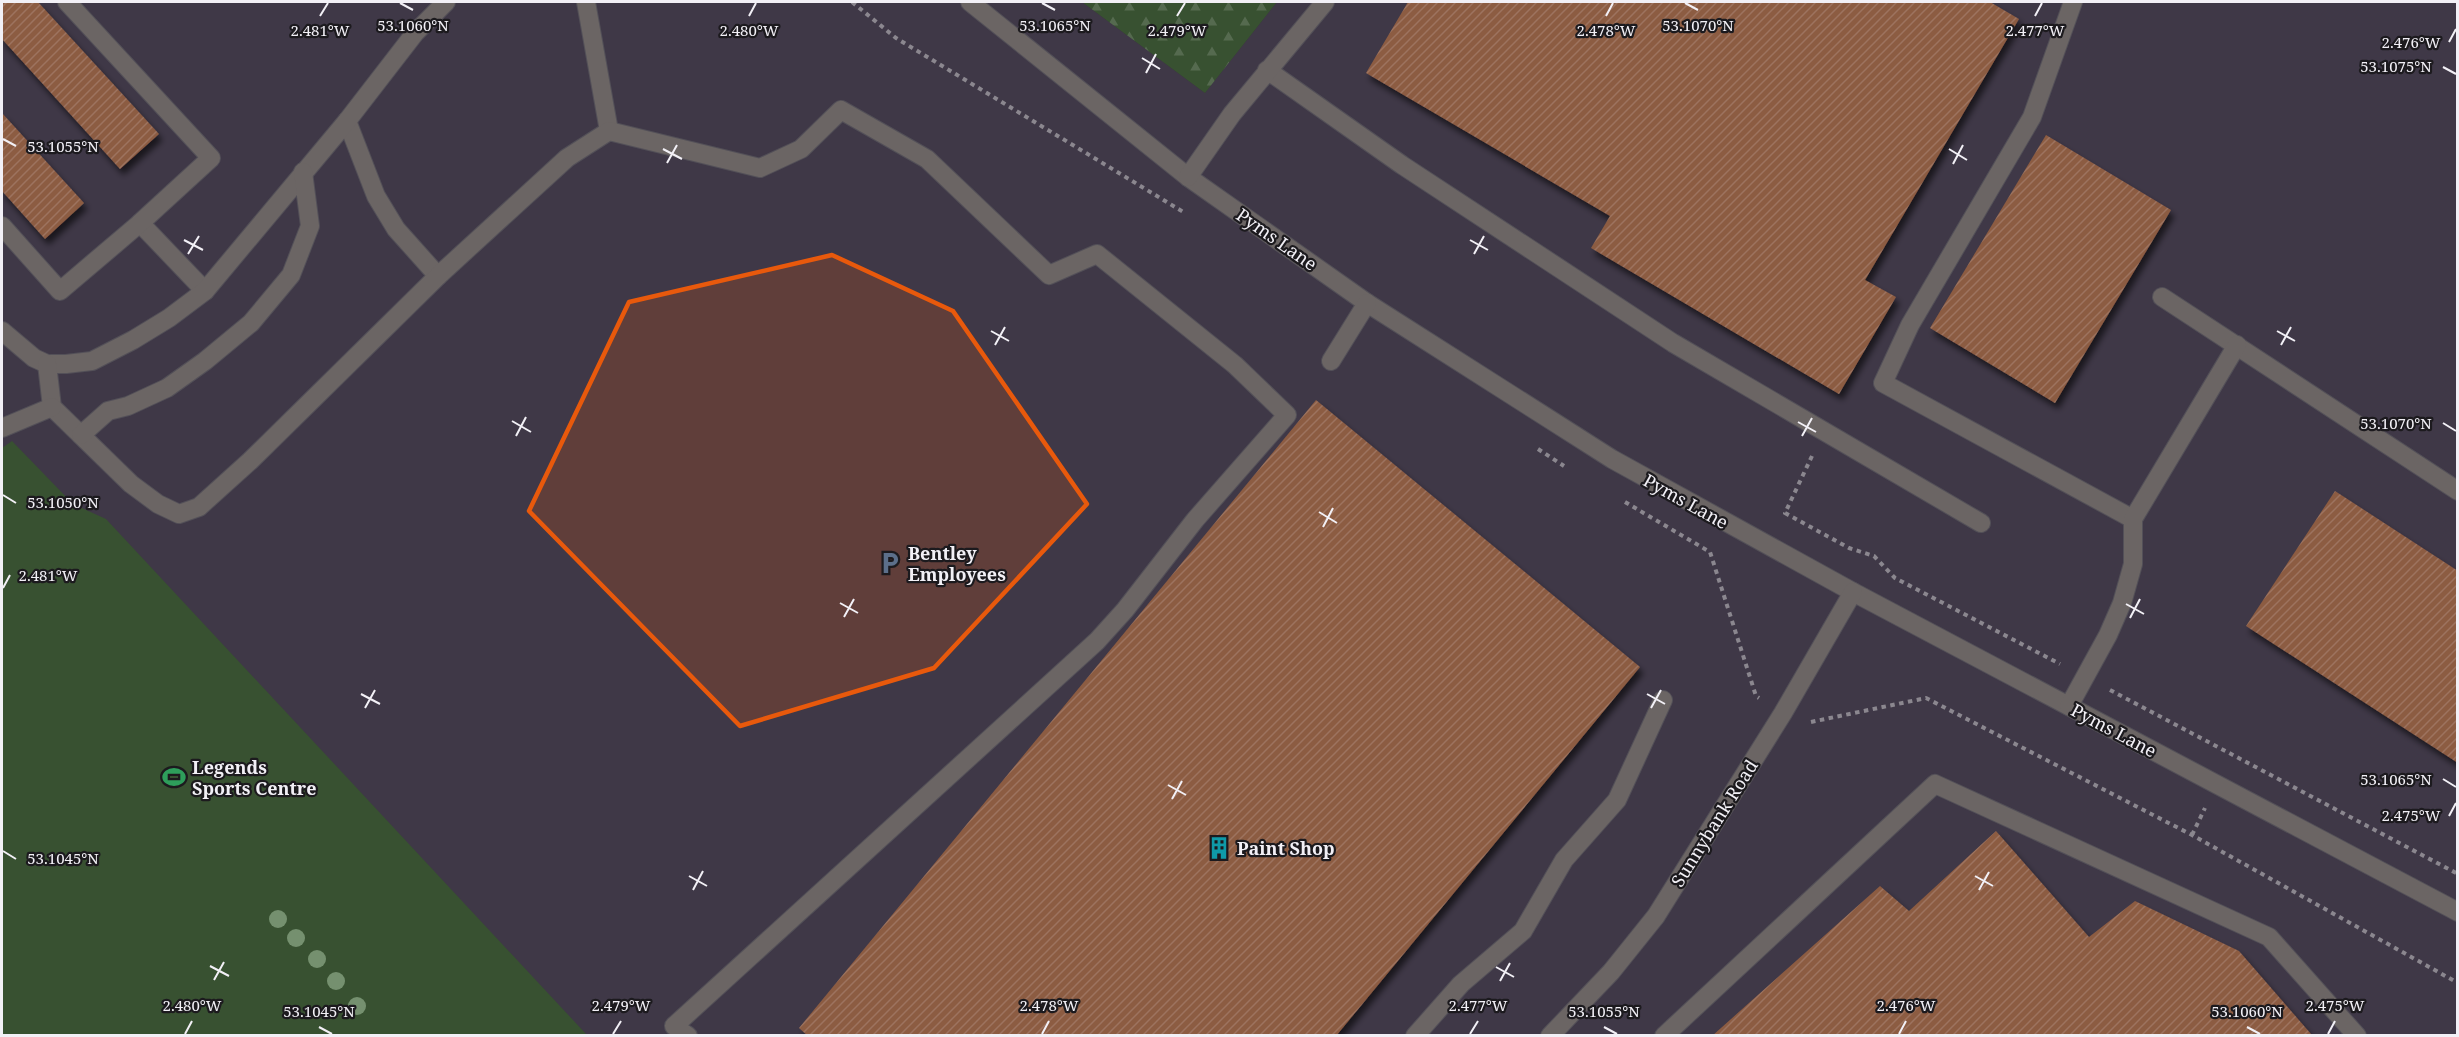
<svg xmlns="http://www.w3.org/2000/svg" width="2459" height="1037" font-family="'Noto Serif',serif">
  <defs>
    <pattern id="forest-firs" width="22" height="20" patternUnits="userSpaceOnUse" patternTransform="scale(1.5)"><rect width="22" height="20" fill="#385131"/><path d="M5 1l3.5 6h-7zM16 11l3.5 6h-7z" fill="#556a4f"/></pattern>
    <pattern id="building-hatch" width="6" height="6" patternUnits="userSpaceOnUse" patternTransform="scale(1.5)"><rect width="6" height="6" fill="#8c5b42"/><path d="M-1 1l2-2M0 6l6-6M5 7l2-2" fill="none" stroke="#9d735e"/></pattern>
    <filter id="shadow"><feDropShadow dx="3.5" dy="6" stdDeviation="3" flood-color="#0009"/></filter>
  </defs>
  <rect width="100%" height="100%" fill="#35313a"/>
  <polygon fill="#3f3847" points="2,2 1082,2 1205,93 1277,2 2457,2 2457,1035 2,1036"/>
  <polygon fill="url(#forest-firs)" points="1082,2 1277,2 1205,93"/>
  <polygon fill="#385131" points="12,441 73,504 106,519 587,1035 2,1035 2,448"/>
  <g fill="url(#building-hatch)" filter="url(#shadow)">
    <polygon points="2,2 38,2 159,134 120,169 2,39"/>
    <polygon points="1408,2 1990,2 2019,19 1865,280 1896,297 1839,394 1591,248 1610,216 1366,73"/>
    <polygon points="2,113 84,203 45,239 2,191"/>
    <polygon points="2046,135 2171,210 2055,403 1930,328"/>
    <polygon points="1316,400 1640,667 1336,1036 808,1036 799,1028"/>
    <polygon points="2335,491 2458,571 2458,763 2246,626"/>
    <polygon points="1996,831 2089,937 2135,901 2239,951 2311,1034 1712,1036 1880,886 1909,911"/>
  </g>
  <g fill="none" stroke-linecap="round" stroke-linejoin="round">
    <g stroke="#535058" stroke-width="20">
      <g id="lane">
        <polyline points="586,2 609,131"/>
        <polyline points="970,2 1188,177 1367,303 1612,459 1853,592 2458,912"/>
        <polyline points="2073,2 2032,117 1910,325 1883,383 2133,519"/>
        <polyline points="1267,70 1402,165 1673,343 1981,523"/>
        <polyline points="347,121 376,196 396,229 438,276"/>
        <polyline points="1188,177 1232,114 1325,2"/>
        <polyline points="140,223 205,291"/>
        <polyline points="2,226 60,291 140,223 211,158 67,2"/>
        <polyline points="2162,297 2458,491"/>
        <polyline points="2,331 34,358 47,364 66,364 92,361 133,340 169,318 205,291 347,121 415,33 446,2"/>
        <polyline points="1331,361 1367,303"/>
        <polyline points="47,364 52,407 131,484 158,504 179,514 199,507 250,461 438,276 567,158 609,131 760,168 801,149 841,110 927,159 1049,275 1097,254 1235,365 1287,415 1195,520 1125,610 1097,641 674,1026 688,1036"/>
        <polyline points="2,428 52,407"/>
        <polyline points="81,435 108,411 128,406 167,388 205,361 251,323 291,275 310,226 303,172"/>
        <polyline points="2069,706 2108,635 2122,603 2133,564 2133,519 2237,345"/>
        <polyline points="1415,1036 1461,984 1523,931 1564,860 1617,800 1663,700"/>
        <polyline points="1550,1036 1611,972 1656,916 1783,713 1853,592"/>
        <polyline points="1664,1036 1935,784 2269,937 2357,1036"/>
      </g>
    </g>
    <g stroke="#8b878f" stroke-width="4" stroke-dasharray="4.5 4.5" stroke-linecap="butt">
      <polyline points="852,2 896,38 1185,213"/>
      <polyline points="1538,449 1564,466"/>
      <polyline points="1812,456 1785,513 1849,548 1874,556 1895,578 2060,664"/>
      <polyline points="1625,502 1710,552 1756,696 1759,698"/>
      <polyline points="2110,690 2458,874"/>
      <polyline points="1811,722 1926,698 2192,835 2458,983"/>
      <polyline points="2192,835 2205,808"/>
    </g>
    <use href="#lane" stroke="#6b6564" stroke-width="18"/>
  </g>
  <g fill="#75906f">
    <circle cx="278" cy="919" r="9"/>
    <circle cx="296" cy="938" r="9"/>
    <circle cx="317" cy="959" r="9"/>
    <circle cx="336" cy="981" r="9"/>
    <circle cx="357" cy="1006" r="9"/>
  </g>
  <path fill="#e8590c" fill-opacity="0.2" stroke="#e8590c" stroke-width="4.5" stroke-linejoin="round" d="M832 255 953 311 1087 504 934 668 740 726 529 511 629 302Z"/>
  <path fill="none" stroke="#f2f0f6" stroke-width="2" d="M400 3 413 10M1042 3 1055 10M1685 3 1698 10M320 16 328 3M749 16 756 3M1177 16 1185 3M1606 16 1613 3M2035 16 2042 3M2449 42 2456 29M1142 58 1160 69M2443 67 2456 74M1146 73 1156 54M3 139 16 146M663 149 682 159M1949 149 1967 160M667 163 677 145M1953 164 1963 145M184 240 203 250M1470 240 1488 250M188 254 199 236M1474 254 1484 236M991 331 1009 341M2277 331 2295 341M995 345 1005 327M2281 345 2291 327M512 421 531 432M1798 422 1816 432M2443 423 2456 431M516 436 526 417M1802 436 1812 418M3 495 16 503M1319 512 1337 523M1323 527 1333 508M3 588 10 575M840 603 858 613M2126 604 2144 614M844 617 854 599M2130 618 2140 599M361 694 380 704M1647 694 1665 704M365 708 375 690M1651 708 1661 690M2443 779 2456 787M1168 785 1186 795M1172 799 1182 781M2449 816 2456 803M3 851 16 859M689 876 707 886M1975 876 1993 886M693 890 703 871M1979 890 1989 872M210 966 229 976M1496 967 1514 977M214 980 224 962M1500 981 1510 963M319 1027 332 1034M1604 1027 1617 1034M2247 1027 2260 1034M185 1034 192 1021M613 1034 621 1021M1042 1034 1049 1021M1470 1034 1478 1021M1899 1034 1906 1021M2328 1034 2335 1021"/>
  <defs>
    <g id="parking-bare" transform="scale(1.8)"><path d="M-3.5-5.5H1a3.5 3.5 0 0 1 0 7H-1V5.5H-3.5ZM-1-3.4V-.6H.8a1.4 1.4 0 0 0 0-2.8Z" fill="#5c6f8a" stroke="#1c1a1e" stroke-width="2.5" paint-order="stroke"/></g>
    <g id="stadium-bare" transform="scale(1.8)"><path d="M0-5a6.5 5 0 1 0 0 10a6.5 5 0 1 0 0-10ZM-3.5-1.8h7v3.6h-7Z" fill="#2e9e5b" stroke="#1c1a1e" stroke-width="2.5" paint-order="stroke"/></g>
    <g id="building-bare" transform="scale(1.8)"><path d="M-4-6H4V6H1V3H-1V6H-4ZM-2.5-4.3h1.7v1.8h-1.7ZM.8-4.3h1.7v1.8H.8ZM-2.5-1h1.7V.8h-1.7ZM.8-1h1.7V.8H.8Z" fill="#0f9aa8" stroke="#1c1a1e" stroke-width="2.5" paint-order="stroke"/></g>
  </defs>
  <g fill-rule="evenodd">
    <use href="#parking-bare" x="890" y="563"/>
    <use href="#stadium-bare" x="174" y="777"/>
    <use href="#building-bare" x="1219" y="848"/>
  </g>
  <g text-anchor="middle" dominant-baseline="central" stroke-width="4.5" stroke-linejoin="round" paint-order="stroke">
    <g font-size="18" fill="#f2f0f6" stroke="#1c1a1e">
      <text transform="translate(1277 239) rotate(35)">Pyms Lane</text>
      <text transform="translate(1686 501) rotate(29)">Pyms Lane</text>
      <text transform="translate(2114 730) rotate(28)">Pyms Lane</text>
      <text transform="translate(1714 823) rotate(-58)">Sunnybank Road</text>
    </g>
    <g font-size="18" font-weight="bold" fill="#f2f0f6" stroke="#1c1a1e" text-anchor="start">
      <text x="908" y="553">Bentley<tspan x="908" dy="21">Employees</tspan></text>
      <text x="192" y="767">Legends<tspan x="192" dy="21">Sports Centre</tspan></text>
      <text x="1237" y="848">Paint Shop</text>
    </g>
  </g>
  <g font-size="15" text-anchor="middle" fill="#f2f0f6" stroke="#1c1a1e" stroke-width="4.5" stroke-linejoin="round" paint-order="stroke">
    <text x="413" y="31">53.1060°N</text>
    <text x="1055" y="31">53.1065°N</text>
    <text x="1698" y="31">53.1070°N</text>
    <text x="320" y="36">2.481°W</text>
    <text x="749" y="36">2.480°W</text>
    <text x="1177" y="36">2.479°W</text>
    <text x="1606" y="36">2.478°W</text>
    <text x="2035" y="36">2.477°W</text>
    <text x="2411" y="48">2.476°W</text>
    <text x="2396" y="72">53.1075°N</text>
    <text x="63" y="152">53.1055°N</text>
    <text x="2396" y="429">53.1070°N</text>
    <text x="63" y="508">53.1050°N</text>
    <text x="48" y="581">2.481°W</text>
    <text x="2396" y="785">53.1065°N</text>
    <text x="2411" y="821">2.475°W</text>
    <text x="63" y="864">53.1045°N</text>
    <text x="192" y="1011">2.480°W</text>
    <text x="621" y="1011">2.479°W</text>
    <text x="1049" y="1011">2.478°W</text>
    <text x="1478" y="1011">2.477°W</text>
    <text x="1906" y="1011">2.476°W</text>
    <text x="2335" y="1011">2.475°W</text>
    <text x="319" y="1017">53.1045°N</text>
    <text x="1604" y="1017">53.1055°N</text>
    <text x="2247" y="1017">53.1060°N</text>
  </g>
  <rect width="2459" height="1037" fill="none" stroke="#f2f0f6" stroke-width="6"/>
</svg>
